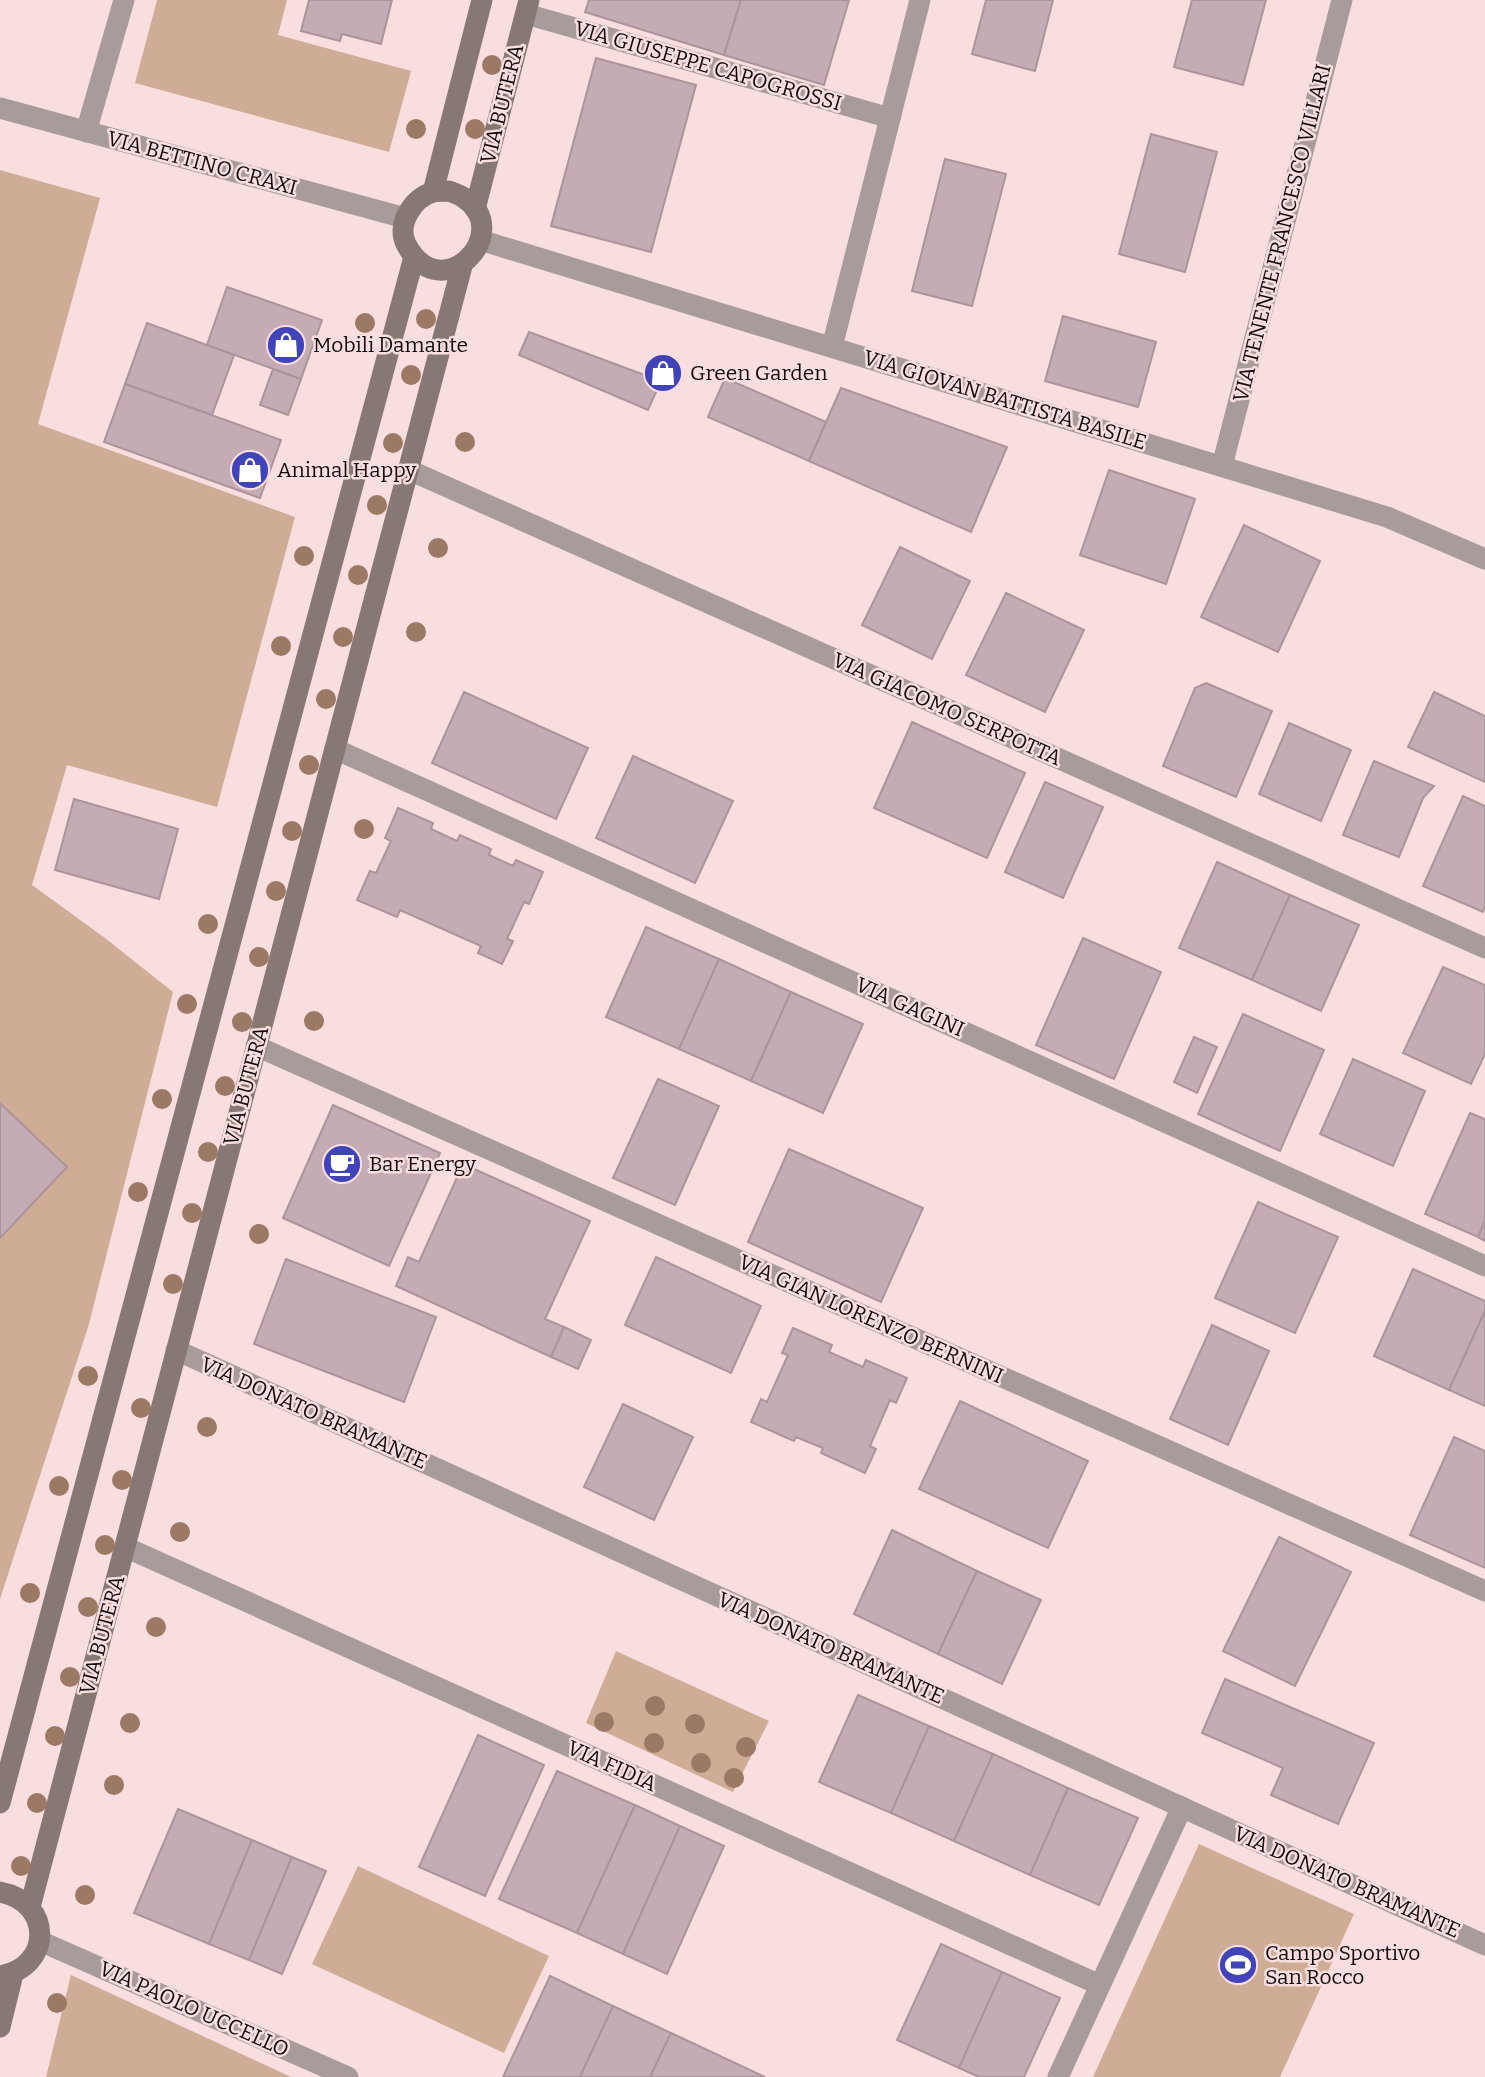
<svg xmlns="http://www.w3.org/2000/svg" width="1485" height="2077" font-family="Bitter,serif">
  <rect width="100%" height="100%" fill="#f9dedf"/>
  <g fill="#ceac95">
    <polygon points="157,0 287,0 278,35 411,71 389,152 135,83"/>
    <polygon points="0,170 100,198 38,424 295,517 217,807 67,765 32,885 105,938 173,992 89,1324 0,1599"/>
    <polygon points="616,1651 769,1721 733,1792 586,1723"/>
    <polygon points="1199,1844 1354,1914 1280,2077 1093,2077"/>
    <polygon points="358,1866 549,1956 504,2053 312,1964"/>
    <polygon points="71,1975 291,2077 46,2077"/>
  </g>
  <g fill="#c5acb4" stroke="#ac949b" stroke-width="2">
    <polygon points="309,0 392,0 381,44 342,34 340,41 301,31"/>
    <polygon points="589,0 741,0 724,55 585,12"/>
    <polygon points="741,0 849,0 824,85 724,55"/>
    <polygon points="986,0 1053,0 1035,71 972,54"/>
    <polygon points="1192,0 1266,0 1243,85 1174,67"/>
    <polygon points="596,58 696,85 651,252 551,226"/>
    <polygon points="1151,134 1217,152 1185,272 1119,254"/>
    <polygon points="945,159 1006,174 972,306 912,291"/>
    <polygon points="227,287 322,320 301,379 207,345"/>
    <polygon points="1063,316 1156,342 1138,407 1045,381"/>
    <polygon points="147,323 234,355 212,415 125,384"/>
    <polygon points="529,332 661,381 648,410 519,355"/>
    <polygon points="273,369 301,379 288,415 260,405"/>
    <polygon points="725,378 826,422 809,461 708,417"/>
    <polygon points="125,384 281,440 260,498 104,442"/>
    <polygon points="841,388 1007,447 971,532 809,461"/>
    <polygon points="1109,470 1195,499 1166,584 1080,555"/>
    <polygon points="1244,525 1320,561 1278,652 1201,617"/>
    <polygon points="900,547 970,581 932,659 862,625"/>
    <polygon points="1006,593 1084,630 1045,712 966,675"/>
    <polygon points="1206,683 1272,711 1236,797 1163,766 1195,688"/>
    <polygon points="464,692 588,748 556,819 432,763"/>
    <polygon points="1434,692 1485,716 1485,782 1408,747"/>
    <polygon points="912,722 1025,773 987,858 874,808"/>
    <polygon points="1289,723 1351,750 1321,821 1259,794"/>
    <polygon points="633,756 733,801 695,883 596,838"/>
    <polygon points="1374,761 1434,786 1423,798 1399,857 1343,835"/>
    <polygon points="1045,782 1103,807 1063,898 1005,872"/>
    <polygon points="1463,796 1485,806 1485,906 1483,912 1423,886"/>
    <polygon points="74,799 178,829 159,899 55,870"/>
    <polygon points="398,808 433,823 431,829 457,841 460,835 491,849 489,855 513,866 516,860 543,872 529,904 524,902 507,939 513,941 502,964 478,953 481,946 400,910 397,917 357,900 370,871 376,873 391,841 385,838"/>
    <polygon points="1217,862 1290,895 1252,980 1179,948"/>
    <polygon points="1290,895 1359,925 1321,1011 1252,980"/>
    <polygon points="646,927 719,959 679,1049 606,1017"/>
    <polygon points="1083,938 1161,972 1114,1079 1036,1045"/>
    <polygon points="719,959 791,992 751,1081 679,1049"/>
    <polygon points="1443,967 1485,985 1485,1054 1471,1084 1403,1053"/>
    <polygon points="791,992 863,1024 823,1113 751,1081"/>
    <polygon points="1243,1014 1324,1050 1280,1151 1198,1114"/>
    <polygon points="1194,1037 1217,1047 1197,1093 1174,1082"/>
    <polygon points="1353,1059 1425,1091 1393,1166 1320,1134"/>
    <polygon points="658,1079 719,1106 675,1205 613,1178"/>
    <polygon points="0,1103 67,1167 0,1238"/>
    <polygon points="333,1105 440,1153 389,1266 283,1218"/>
    <polygon points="1470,1113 1485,1119 1485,1221 1478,1237 1425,1214"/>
    <polygon points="789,1149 923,1208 881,1302 748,1242"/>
    <polygon points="463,1164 590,1221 545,1319 564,1327 551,1357 396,1286 408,1257 419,1262"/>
    <polygon points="1258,1202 1338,1237 1295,1333 1215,1298"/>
    <polygon points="1485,1221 1485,1241 1478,1237"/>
    <polygon points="656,1257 761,1306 731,1373 625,1325"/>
    <polygon points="286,1259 436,1317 404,1402 254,1344"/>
    <polygon points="1413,1269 1485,1301 1485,1311 1449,1390 1374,1356"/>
    <polygon points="1485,1311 1485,1406 1449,1390"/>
    <polygon points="1212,1325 1269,1351 1228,1445 1170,1419"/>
    <polygon points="564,1327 591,1340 578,1369 551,1357"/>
    <polygon points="793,1328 832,1345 829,1352 863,1367 866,1360 907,1378 896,1403 890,1400 870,1446 876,1449 865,1473 821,1453 823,1448 796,1437 794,1441 751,1422 761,1399 767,1402 788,1355 782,1353"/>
    <polygon points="960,1401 1088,1461 1048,1548 919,1489"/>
    <polygon points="623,1404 693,1437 654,1520 584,1487"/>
    <polygon points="1454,1437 1485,1451 1485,1568 1410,1535"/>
    <polygon points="892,1530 977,1571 938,1654 854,1614"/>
    <polygon points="1279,1537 1351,1572 1295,1686 1223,1651"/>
    <polygon points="977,1571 1041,1600 1002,1684 938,1654"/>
    <polygon points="1225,1679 1374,1743 1338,1824 1271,1795 1283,1768 1202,1733"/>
    <polygon points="858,1695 929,1726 891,1813 819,1782"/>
    <polygon points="929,1726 993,1754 954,1841 891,1813"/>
    <polygon points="478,1735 544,1765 485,1896 419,1867"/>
    <polygon points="993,1754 1068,1788 1030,1875 954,1841"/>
    <polygon points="557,1771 635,1805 577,1933 499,1899"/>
    <polygon points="1068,1788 1138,1818 1099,1905 1030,1875"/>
    <polygon points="635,1805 680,1826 623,1954 577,1933"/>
    <polygon points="178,1809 252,1840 209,1944 134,1913"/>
    <polygon points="680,1826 724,1846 667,1974 623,1954"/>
    <polygon points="252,1840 292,1857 249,1960 209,1944"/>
    <polygon points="292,1857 326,1871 282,1974 249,1960"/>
    <polygon points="941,1944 1002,1972 959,2068 897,2040"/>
    <polygon points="1002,1972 1060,1998 1024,2077 979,2077 959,2068"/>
    <polygon points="550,1976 613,2006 580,2077 503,2077"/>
    <polygon points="613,2006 671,2033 650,2077 580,2077"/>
    <polygon points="671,2033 765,2077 650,2077"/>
  </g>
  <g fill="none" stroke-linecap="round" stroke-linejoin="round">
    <g stroke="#a79c99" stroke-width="21">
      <polyline points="526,14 890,118"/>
      <polyline points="0,108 405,218"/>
      <polyline points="86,132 124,0"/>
      <polyline points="480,240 1387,517 1485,559"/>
      <polyline points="832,347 920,0"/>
      <polyline points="1222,466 1342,0"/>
      <polyline points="409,470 1485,948"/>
      <polyline points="335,749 1485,1266"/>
      <polyline points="256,1046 1485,1591"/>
      <polyline points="176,1350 1485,1945"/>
      <polyline points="125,1547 1100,1985"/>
      <polyline points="40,1941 348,2077"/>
      <polyline points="1058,2077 1182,1807"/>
    </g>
    <g stroke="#887874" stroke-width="21">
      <path d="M449 191C454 193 460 195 464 198 516 232 441 311 406 244 396 224 413 198 433 192 437 191 444 191 449 191Z"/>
      <polyline points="433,192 482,0"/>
      <polyline points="475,209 529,0"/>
      <polyline points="0,1803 414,257"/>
      <path d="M0 1892C53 1902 53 1967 0 1976"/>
      <polyline points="30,1907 462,266"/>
      <polyline points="0,2027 13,1974"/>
    </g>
  </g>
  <g fill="#9b7965">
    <circle cx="492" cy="65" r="10"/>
    <circle cx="416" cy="129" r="10"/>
    <circle cx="475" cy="129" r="10"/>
    <circle cx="426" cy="319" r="10"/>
    <circle cx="365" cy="323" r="10"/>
    <circle cx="411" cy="375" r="10"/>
    <circle cx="465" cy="442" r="10"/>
    <circle cx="393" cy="443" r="10"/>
    <circle cx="377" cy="505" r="10"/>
    <circle cx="438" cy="548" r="10"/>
    <circle cx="304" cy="556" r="10"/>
    <circle cx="358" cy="575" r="10"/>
    <circle cx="416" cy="632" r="10"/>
    <circle cx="343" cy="637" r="10"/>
    <circle cx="281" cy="646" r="10"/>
    <circle cx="326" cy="699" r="10"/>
    <circle cx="309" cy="765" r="10"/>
    <circle cx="364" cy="829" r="10"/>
    <circle cx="292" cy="831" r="10"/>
    <circle cx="276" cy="891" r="10"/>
    <circle cx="208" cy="924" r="10"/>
    <circle cx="259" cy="957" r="10"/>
    <circle cx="187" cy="1004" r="10"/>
    <circle cx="314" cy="1021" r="10"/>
    <circle cx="242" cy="1022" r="10"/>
    <circle cx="225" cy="1086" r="10"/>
    <circle cx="162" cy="1099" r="10"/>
    <circle cx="208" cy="1152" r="10"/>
    <circle cx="138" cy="1192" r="10"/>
    <circle cx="192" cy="1213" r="10"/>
    <circle cx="259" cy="1234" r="10"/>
    <circle cx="173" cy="1284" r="10"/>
    <circle cx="88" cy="1376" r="10"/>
    <circle cx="141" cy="1408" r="10"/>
    <circle cx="207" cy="1427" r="10"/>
    <circle cx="122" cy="1480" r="10"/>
    <circle cx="59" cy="1486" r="10"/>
    <circle cx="180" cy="1532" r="10"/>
    <circle cx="105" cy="1545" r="10"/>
    <circle cx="30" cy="1593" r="10"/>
    <circle cx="88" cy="1607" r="10"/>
    <circle cx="156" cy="1627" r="10"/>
    <circle cx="70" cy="1677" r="10"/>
    <circle cx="655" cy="1706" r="10"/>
    <circle cx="604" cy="1722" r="10"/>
    <circle cx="130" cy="1723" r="10"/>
    <circle cx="695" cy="1724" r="10"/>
    <circle cx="55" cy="1736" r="10"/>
    <circle cx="654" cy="1743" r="10"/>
    <circle cx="746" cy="1747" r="10"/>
    <circle cx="701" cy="1763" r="10"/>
    <circle cx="734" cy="1778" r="10"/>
    <circle cx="114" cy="1785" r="10"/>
    <circle cx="37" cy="1803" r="10"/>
    <circle cx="21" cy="1866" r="10"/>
    <circle cx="85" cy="1895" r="10"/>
    <circle cx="57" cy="2003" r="10"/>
  </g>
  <defs>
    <g id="shop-disc" transform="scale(2.0125)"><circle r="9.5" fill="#4143b8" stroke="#f9dedf"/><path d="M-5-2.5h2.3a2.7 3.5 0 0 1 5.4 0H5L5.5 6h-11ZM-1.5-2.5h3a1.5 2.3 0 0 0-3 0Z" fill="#fff"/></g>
    <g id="cafe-disc" transform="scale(2.0125)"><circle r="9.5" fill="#4143b8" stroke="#f9dedf"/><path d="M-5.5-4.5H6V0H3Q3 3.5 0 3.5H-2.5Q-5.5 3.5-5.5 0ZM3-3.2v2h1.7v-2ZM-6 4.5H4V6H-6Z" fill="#fff"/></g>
    <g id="stadium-disc" transform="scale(2.0125)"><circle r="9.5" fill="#4143b8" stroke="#f9dedf"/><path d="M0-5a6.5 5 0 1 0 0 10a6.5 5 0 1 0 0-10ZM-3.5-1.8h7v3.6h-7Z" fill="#fff"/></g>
  </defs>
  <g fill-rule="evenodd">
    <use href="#shop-disc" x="286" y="345"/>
    <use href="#shop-disc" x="663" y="373"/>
    <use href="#shop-disc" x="250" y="470"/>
    <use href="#cafe-disc" x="342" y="1164"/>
    <use href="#stadium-disc" x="1238" y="1965"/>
  </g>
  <g text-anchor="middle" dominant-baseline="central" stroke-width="5" stroke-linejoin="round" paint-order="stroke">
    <g font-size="21" fill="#140c0c" stroke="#f9dedf">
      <text transform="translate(708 66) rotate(16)">VIA GIUSEPPE CAPOGROSSI</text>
      <text transform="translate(502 104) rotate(-76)">VIA BUTERA</text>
      <text transform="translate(202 163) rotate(15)">VIA BETTINO CRAXI</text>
      <text transform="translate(1282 233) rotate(-76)">VIA TENENTE FRANCESCO VILLARI</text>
      <text transform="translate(1005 400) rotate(17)">VIA GIOVAN BATTISTA BASILE</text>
      <text transform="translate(947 709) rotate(24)">VIA GIACOMO SERPOTTA</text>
      <text transform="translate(910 1007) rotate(24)">VIA GAGINI</text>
      <text transform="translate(246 1086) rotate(-75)">VIA BUTERA</text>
      <text transform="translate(871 1319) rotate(24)">VIA GIAN LORENZO BERNINI</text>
      <text transform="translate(314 1413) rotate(24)">VIA DONATO BRAMANTE</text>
      <text transform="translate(102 1635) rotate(-75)">VIA BUTERA</text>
      <text transform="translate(831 1648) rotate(24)">VIA DONATO BRAMANTE</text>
      <text transform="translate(612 1766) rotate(24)">VIA FIDIA</text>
      <text transform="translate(1347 1882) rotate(24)">VIA DONATO BRAMANTE</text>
      <text transform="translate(194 2009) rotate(24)">VIA PAOLO UCCELLO</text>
    </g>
    <g font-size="21" fill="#140c0c" stroke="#f9dedf" text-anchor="start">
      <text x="313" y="345">Mobili Damante</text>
      <text x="690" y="373">Green Garden</text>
      <text x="277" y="470">Animal Happy</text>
      <text x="369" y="1164">Bar Energy</text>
      <text x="1265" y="1953">Campo Sportivo<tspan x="1265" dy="24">San Rocco</tspan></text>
    </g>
  </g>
</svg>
